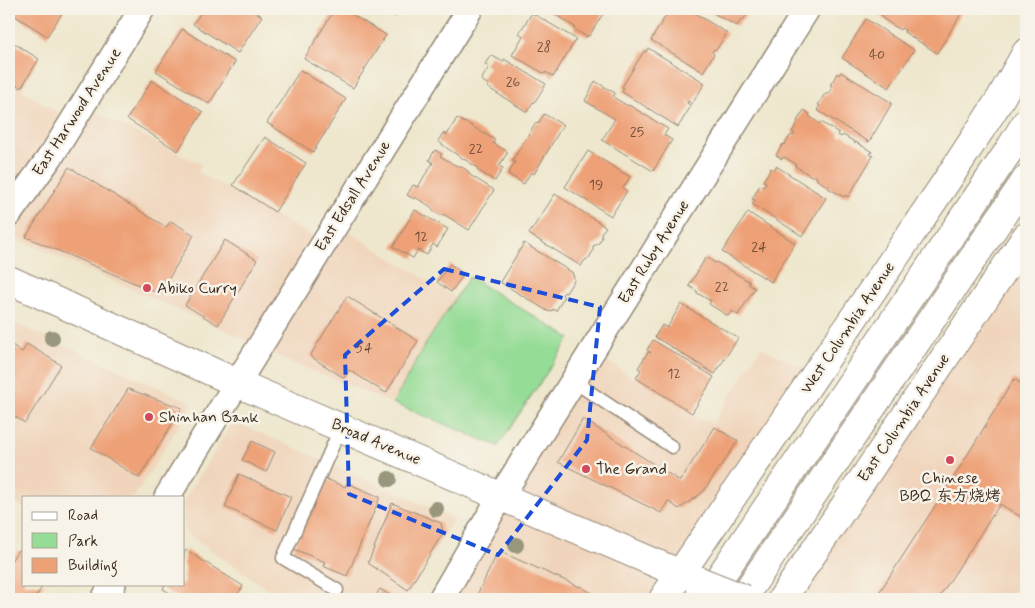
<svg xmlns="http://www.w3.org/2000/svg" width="1035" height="608" font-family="Mynerve,'LXGW WenKai TC',sans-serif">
  <rect width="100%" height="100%" fill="#f7f3e8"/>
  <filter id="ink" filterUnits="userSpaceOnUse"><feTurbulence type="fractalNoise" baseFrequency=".02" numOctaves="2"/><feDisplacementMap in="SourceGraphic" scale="10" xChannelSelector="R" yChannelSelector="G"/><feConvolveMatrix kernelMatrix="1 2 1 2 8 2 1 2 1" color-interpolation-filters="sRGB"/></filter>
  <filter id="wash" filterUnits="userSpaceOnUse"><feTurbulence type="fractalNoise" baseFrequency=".0096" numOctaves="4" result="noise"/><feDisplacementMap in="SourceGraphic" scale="20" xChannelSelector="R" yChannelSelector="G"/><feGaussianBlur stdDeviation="1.12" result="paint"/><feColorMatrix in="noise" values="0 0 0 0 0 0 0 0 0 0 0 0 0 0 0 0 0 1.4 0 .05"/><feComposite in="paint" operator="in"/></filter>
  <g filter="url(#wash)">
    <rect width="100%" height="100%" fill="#eee7cd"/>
    <g fill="#f0d5bc">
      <polygon points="9,81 72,122 83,106 202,165 198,172 324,243 335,224 455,297 425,345 393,403 290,362 227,331 9,235"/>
      <polygon points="1026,237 1026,571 1009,599 782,599"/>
      <polygon points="9,321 193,403 134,497 24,497 24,508 9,498 9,478 11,474 9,472"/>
      <polygon points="761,347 816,374 663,599 441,599 592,352 700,419 713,424"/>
      <polygon points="233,421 454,518 406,599 282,599 184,532 184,501"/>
    </g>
    <polygon fill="#95dc96" stroke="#68835a" points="469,277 570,338 498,446 393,403 425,345"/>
    <g id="blocks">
      <g fill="#eea076">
        <polygon points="9,9 65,9 47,36 9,12"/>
        <polygon points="203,9 251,9 262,16 238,53 193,24"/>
        <polygon points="335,9 343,9 386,35 353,88 304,59"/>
        <polygon points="383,9 402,9 396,17"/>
        <polygon points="546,9 606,9 589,36 588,35 587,37 574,29 575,27"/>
        <polygon points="670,9 688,9 727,33 716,50 714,49 712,52 714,54 703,72 651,40"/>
        <polygon points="706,9 750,9 743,20 741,20 737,26"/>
        <polygon points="864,9 964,9 937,53 904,32 905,30 901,28 900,30 882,18 883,16 873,9 871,13"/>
        <polygon points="532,13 576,39 553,77 546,72 545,74 512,55 523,36 519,33"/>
        <polygon points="866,19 914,50 889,88 842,58"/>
        <polygon points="182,29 235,62 209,104 156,71"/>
        <polygon points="9,40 39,59 21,88 9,80"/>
        <polygon points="648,48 705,83 692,104 688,101 687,103 691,106 678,127 622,92 624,88 622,87 644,51 646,52"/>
        <polygon points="491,55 503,62 504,59 546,84 534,103 533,102 527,112 487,87 489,85 481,80 489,67 485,64"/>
        <polygon points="300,70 346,99 313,152 267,123"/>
        <polygon points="841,72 892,103 869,142 817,110 820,106 818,105 824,95 825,95 827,93 829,94 832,89 830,87 832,85 830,84 832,82 837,73 839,75"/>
        <polygon points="152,80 203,112 178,151 127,119"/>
        <polygon points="595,81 615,93 613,97 628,106 629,105 668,129 664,135 672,140 653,171 602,140 615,119 585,101"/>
        <polygon points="804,110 810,114 809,116 820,124 821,122 839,133 838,135 841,137 843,135 855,142 855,144 856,142 872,152 870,154 873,156 848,197 846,195 844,197 828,188 829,186 828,185 827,186 816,179 817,177 814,175 813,177 795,166 796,164 784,157 782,159 776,155 783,144 784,145 791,135 793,136 795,134 792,132 798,122 797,121"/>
        <polygon points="544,114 563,125 534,174 531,172 524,184 508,174 515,162 512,161 536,122 538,124"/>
        <polygon points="457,118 465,123 465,122 495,140 493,143 508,152 499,166 503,168 495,181 477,170 478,168 448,149 438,141 443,133 447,135"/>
        <polygon points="265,137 306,163 275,212 233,185"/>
        <polygon points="435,150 442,154 440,156 455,165 462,167 468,171 470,175 494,190 469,230 445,215 440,215 435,212 430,206 415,197 414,199 407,195 413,185 418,187 425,175 433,163 429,160"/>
        <polygon points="588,151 630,177 623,188 627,191 611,216 565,187"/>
        <polygon points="776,166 826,198 802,236 752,204 755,200 752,199 760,185 763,187 765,184 766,182 763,181 771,168 774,170"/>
        <polygon points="69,167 161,224 166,227 171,221 194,235 160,294 26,237"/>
        <polygon points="555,194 606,227 601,233 602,238 598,244 593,246 593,251 589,258 585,260 581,266 529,234"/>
        <polygon points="415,210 448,229 437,247 433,244 427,255 418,250 413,258 393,247"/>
        <polygon points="748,212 795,243 771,282 722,252"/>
        <polygon points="225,240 257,260 218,325 185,305"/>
        <polygon points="524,243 573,273 572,275 574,276 573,278 575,279 566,293 564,292 562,295 564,297 556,311 553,309 552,311 550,310 549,312 500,282"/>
        <polygon points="706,257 715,263 716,262 750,282 748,284 755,288 738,315 732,311 728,316 709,304 711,301 697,293 697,291 689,286"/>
        <polygon points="450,264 464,274 451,292 437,282"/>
        <polygon points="347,296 418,341 386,393 349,370 344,378 310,356"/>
        <polygon points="681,304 738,338 715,374 655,337 662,325 667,328"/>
        <polygon points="653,340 714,377 692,413 636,378 641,370 638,368 648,352 651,353 647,350"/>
        <polygon points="9,343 22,352 27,344 61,365 25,423 9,413"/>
        <polygon points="1014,379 1026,387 1026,520 1000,504 938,599 875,599 955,475"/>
        <polygon points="128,389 182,408 139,478 91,448"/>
        <polygon points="583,419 680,481 715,427 738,441 703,492 679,509 668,501 661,513 558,462"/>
        <polygon points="252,441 275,452 266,472 242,460"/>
        <polygon points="239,474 291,497 277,530 225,507"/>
        <polygon points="324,478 345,487 347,483 380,497 347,576 323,566 325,562 294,549"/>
        <polygon points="392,503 441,523 443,533 408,590 368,563"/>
        <polygon points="18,550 24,554 24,584 44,584 34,599 13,599 9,596 9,564"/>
        <polygon points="186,550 243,586 235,599 180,599 163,589 165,584 184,584 184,554"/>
        <polygon points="503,553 580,587 580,586 595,595 598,599 475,599 496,556"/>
        <polygon points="380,589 396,599 373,599"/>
      </g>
    </g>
  </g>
  <g filter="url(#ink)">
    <use href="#blocks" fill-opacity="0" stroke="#948876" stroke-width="1"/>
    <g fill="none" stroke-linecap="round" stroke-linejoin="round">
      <g stroke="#948876" stroke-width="15">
        <g id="lane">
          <polyline points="573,381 672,447"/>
          <polyline points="337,590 283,558 341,427"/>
        </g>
      </g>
      <g stroke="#948876" stroke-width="28">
        <g id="street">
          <polyline points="9,214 53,153 142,9"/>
          <polyline points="167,497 237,383 470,9"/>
          <polyline points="104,599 113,584"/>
          <polyline points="441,599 501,496 807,9"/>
        </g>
      </g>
      <g stroke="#948876" stroke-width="30">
        <polyline id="secondary" points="9,280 237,383 681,574"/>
      </g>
      <g stroke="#948876" stroke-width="30">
        <g id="primary">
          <polyline points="663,599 950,176 999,101 1026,53"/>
          <polyline points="782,599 1026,237"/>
        </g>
      </g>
      <g stroke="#948876" stroke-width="30">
        <g id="highway">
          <polyline points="705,599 1008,152 1026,123"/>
          <polyline points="742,599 1026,180"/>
        </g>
      </g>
      <use href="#lane" stroke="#fff" stroke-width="12"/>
      <use href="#street" stroke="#fff" stroke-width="25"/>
      <use href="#secondary" stroke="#fff" stroke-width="28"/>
      <use href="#primary" stroke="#fff" stroke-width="28"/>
      <use href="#highway" stroke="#fff" stroke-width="28"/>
      <g stroke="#948876" stroke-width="30" stroke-linecap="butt">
        <polyline id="primary-bridge" points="697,580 745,599"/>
      </g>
      <use href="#primary-bridge" stroke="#fff" stroke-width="28"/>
    </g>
    <g fill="#98977d">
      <circle cx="52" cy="338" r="8"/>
      <circle cx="389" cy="479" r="8"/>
      <circle cx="436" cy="509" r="8"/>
      <circle cx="516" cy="545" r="8"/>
    </g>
  </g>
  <path fill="none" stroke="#1d4ed8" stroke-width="4" stroke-dasharray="10 6" stroke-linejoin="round" d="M444 269 600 307 587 440 498 555 349 494 345 355Z"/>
  <g fill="#d1495b" stroke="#f7f3e8" stroke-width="2">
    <circle cx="147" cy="288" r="5"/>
    <circle cx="149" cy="417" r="5"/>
    <circle cx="950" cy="460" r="5"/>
    <circle cx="586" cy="469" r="5"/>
  </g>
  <g text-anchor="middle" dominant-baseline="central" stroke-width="5" stroke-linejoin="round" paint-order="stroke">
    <g font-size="14" fill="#684834">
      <text x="544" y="47">28</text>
      <text x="877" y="55">40</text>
      <text x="513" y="82">26</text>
      <text x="637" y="132">25</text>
      <text x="476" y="149">22</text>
      <text x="596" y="185">19</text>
      <text x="421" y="237">12</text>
      <text x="759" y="247">24</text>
      <text x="722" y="287">22</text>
      <text x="364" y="348">54</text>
      <text x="674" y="374">12</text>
    </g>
    <g font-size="16" fill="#3b2a1e" stroke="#f7f3e8">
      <text transform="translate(77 112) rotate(-57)">East Harwood Avenue</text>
      <text transform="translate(353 196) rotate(-58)">East Edsall Avenue</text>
      <text transform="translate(654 252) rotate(-58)">East Ruby Avenue</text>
      <text transform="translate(848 328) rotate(-56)">West Columbia Avenue</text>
      <text transform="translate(904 418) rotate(-56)">East Columbia Avenue</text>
      <text transform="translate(376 442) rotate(23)">Broad Avenue</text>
    </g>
    <g font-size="16" fill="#3b2a1e" stroke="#f7f3e8" text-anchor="start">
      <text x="157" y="288">Abiko Curry</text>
      <text x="159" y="417">Shinhan Bank</text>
      <text x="596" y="469">The Grand</text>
      <text x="950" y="478" text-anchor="middle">Chinese<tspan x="950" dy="18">BBQ 东方烧烤</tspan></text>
    </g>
  </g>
  <rect width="1035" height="608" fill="none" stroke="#f7f3e8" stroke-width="30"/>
  <rect x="22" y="496" width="162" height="90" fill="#f7f3e8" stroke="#aca397"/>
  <rect x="32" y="512" width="25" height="8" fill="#ffffff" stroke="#aca397"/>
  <text x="68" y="520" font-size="15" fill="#3b2a1e">Road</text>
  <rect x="32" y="533" width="25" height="15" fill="#95dc96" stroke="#aca397"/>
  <text x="68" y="546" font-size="15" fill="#3b2a1e">Park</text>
  <rect x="32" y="558" width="25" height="15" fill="#eea076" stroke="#aca397"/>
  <text x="68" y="570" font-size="15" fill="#3b2a1e">Building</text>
</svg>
